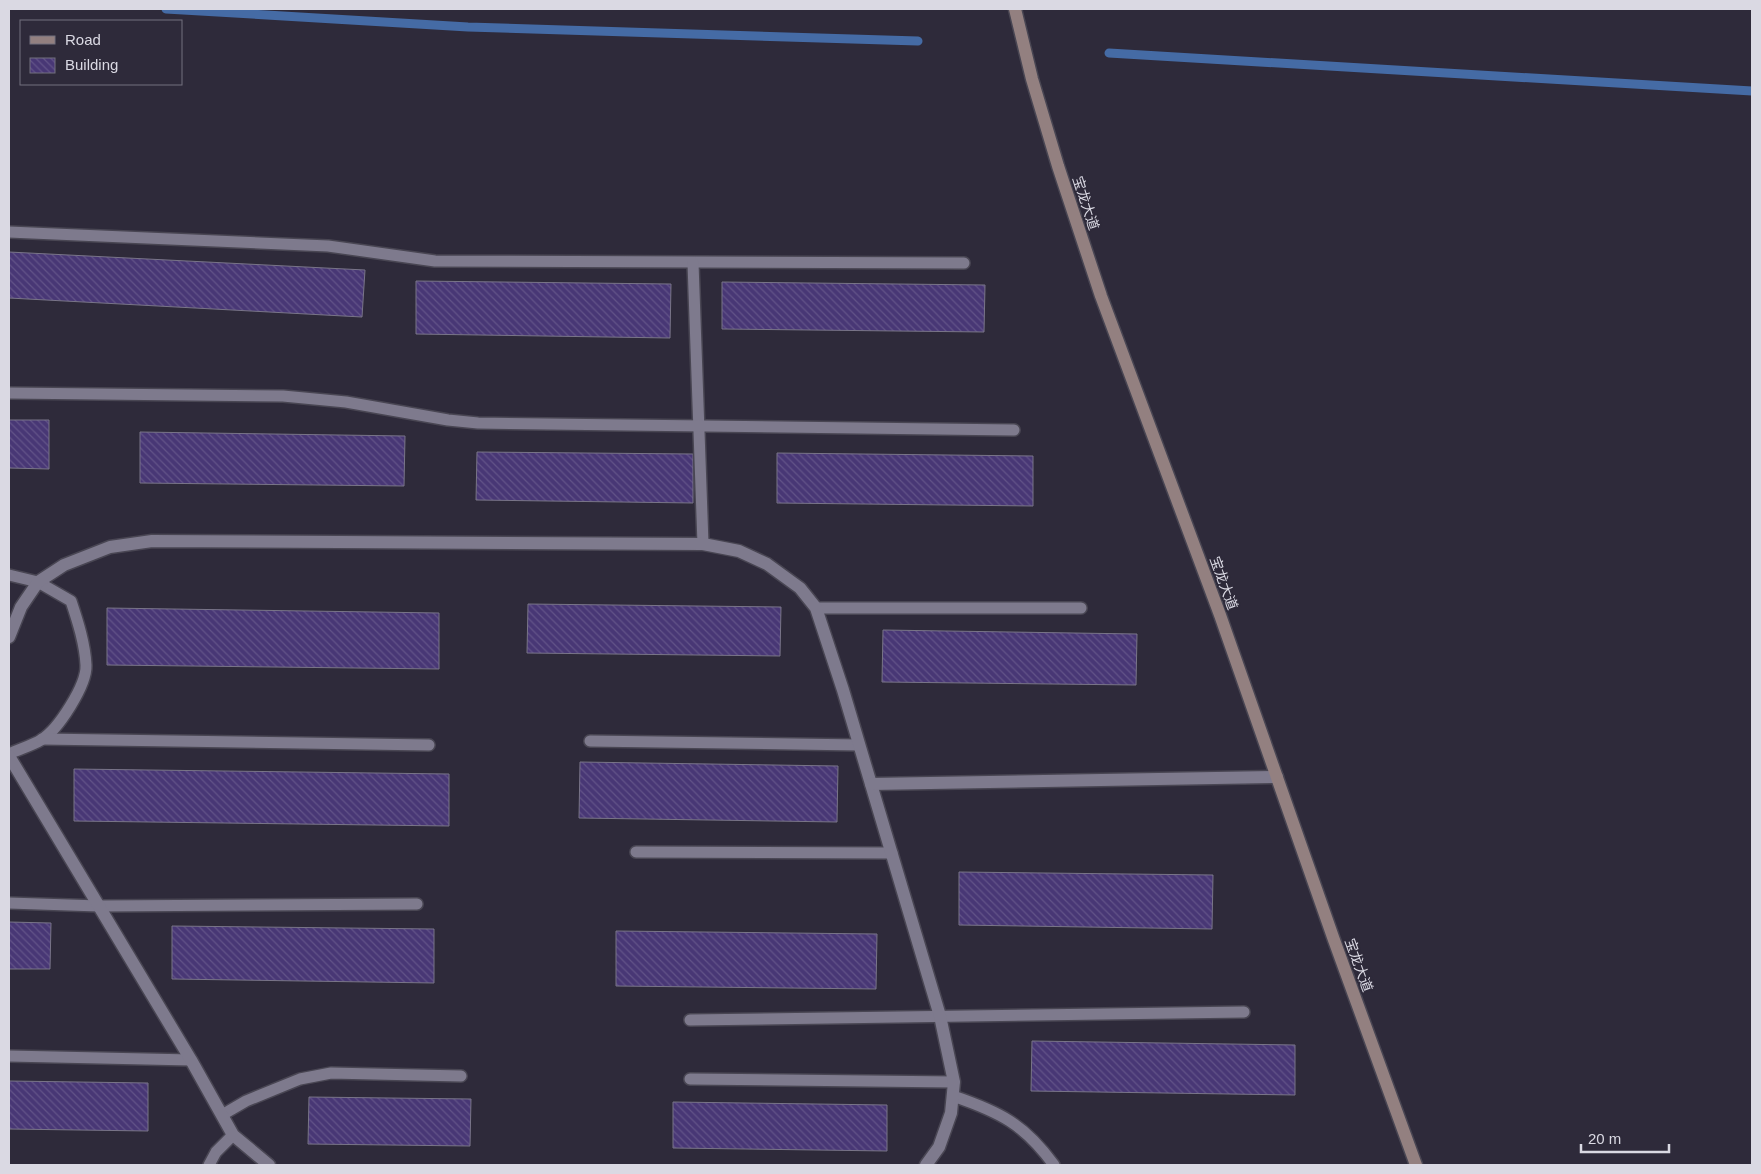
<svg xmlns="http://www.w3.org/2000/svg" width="1761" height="1174" font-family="Helvetica,'Noto Sans SC',sans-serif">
  <defs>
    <pattern id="building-back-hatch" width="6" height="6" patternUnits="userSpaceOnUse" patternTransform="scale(1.25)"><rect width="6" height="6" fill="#483775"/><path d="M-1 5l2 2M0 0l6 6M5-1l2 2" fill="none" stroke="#625388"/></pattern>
  </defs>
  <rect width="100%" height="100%" fill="#2e2a3a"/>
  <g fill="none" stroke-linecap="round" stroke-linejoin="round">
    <g stroke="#456ba5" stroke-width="9">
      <polyline points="166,9 468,27 918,41"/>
      <polyline points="1109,53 1752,91"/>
    </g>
  </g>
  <g fill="url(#building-back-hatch)" stroke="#797588">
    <polygon points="9,252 365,270 362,317 9,298"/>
    <polygon points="416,281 671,284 670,338 416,334"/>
    <polygon points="722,282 985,285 984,332 722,329"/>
    <polygon points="9,420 49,420 49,469 9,468"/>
    <polygon points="140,432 405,436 404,486 140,483"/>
    <polygon points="477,452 693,454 693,503 476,500"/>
    <polygon points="777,453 1033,456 1033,506 777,503"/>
    <polygon points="528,604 781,607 780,656 527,653"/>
    <polygon points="107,608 439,613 439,669 107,665"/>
    <polygon points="883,630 1137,634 1136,685 882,682"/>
    <polygon points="580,762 838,766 837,822 579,818"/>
    <polygon points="74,769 449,774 449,826 74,821"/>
    <polygon points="959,872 1213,875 1212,929 959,925"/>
    <polygon points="9,922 51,923 50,969 9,969"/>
    <polygon points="172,926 434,929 434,983 172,979"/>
    <polygon points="616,931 877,934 876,989 616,986"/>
    <polygon points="1032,1041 1295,1045 1295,1095 1031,1091"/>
    <polygon points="9,1081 148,1083 148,1131 9,1129"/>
    <polygon points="309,1097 471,1099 470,1146 308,1144"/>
    <polygon points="673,1102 887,1105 887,1151 673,1148"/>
  </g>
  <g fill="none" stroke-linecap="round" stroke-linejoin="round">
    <g stroke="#494653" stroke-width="14">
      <g id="lane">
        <polyline points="9,232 328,246 435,261 964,263"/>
        <polyline points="693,263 703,544"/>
        <polyline points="9,393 283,396 346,402 448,420 478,423 1014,430"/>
        <path d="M9 575 38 582 71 601C78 622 85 644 86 665 87 685 58 730 41 740 31 746 19 749 9 754"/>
        <polyline points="816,608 1081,608"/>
        <polyline points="42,739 429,745"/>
        <polyline points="590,741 859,745"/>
        <polyline points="636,852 892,853"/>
        <polyline points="9,903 99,906 417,904"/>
        <polyline points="690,1020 1244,1012"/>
        <polyline points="9,1056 191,1060"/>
        <polyline points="690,1079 954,1082"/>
        <path d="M953 1096C1000 1112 1024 1124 1054 1165"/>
        <polyline points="222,1115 246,1101 300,1079 331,1073 461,1076"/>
        <polyline points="209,1165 216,1152 233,1135"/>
      </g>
    </g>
    <g stroke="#494653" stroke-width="15">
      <g id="street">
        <polyline points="9,637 21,607 38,582 64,565 110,547 152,541 703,544 739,551 767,564 800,588 816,608 843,690 940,1016 954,1082 951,1113 939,1147 926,1165"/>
        <polyline points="9,756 191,1060 233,1135 269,1165"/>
        <polyline points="871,784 1277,777"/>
      </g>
    </g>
    <g stroke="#494653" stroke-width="15">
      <polyline id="secondary" points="1015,9 1032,79 1058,166 1101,296 1220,615 1334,940 1416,1165"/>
    </g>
    <use href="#lane" stroke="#7e7a8d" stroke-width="11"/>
    <use href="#street" stroke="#7e7a8d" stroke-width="12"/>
    <use href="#secondary" stroke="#938080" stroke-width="12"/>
  </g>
  <g text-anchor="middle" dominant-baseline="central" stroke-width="4" stroke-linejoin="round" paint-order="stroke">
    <g font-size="14" fill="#dad9e3" stroke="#2e2a3a">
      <text transform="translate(1086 203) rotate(72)">宝龙大道</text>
      <text transform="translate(1224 583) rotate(70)">宝龙大道</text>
      <text transform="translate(1359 965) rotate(70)">宝龙大道</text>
    </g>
  </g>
  <rect width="1761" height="1174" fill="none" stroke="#dad9e3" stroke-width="20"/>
  <rect x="20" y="20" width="162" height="65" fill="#2e2a3a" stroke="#73707e"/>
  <rect x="30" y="36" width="25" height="8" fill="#938080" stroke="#73707e"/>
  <text x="65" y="45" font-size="15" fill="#dad9e3">Road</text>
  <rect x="30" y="58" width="25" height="15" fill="url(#building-back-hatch)" stroke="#73707e"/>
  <text x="65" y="70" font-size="15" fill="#dad9e3">Building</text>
  <path d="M1581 1144v8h88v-8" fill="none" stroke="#dad9e3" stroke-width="2.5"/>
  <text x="1588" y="1144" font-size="15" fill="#dad9e3" stroke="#2e2a3a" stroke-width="4" paint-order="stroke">20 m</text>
</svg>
